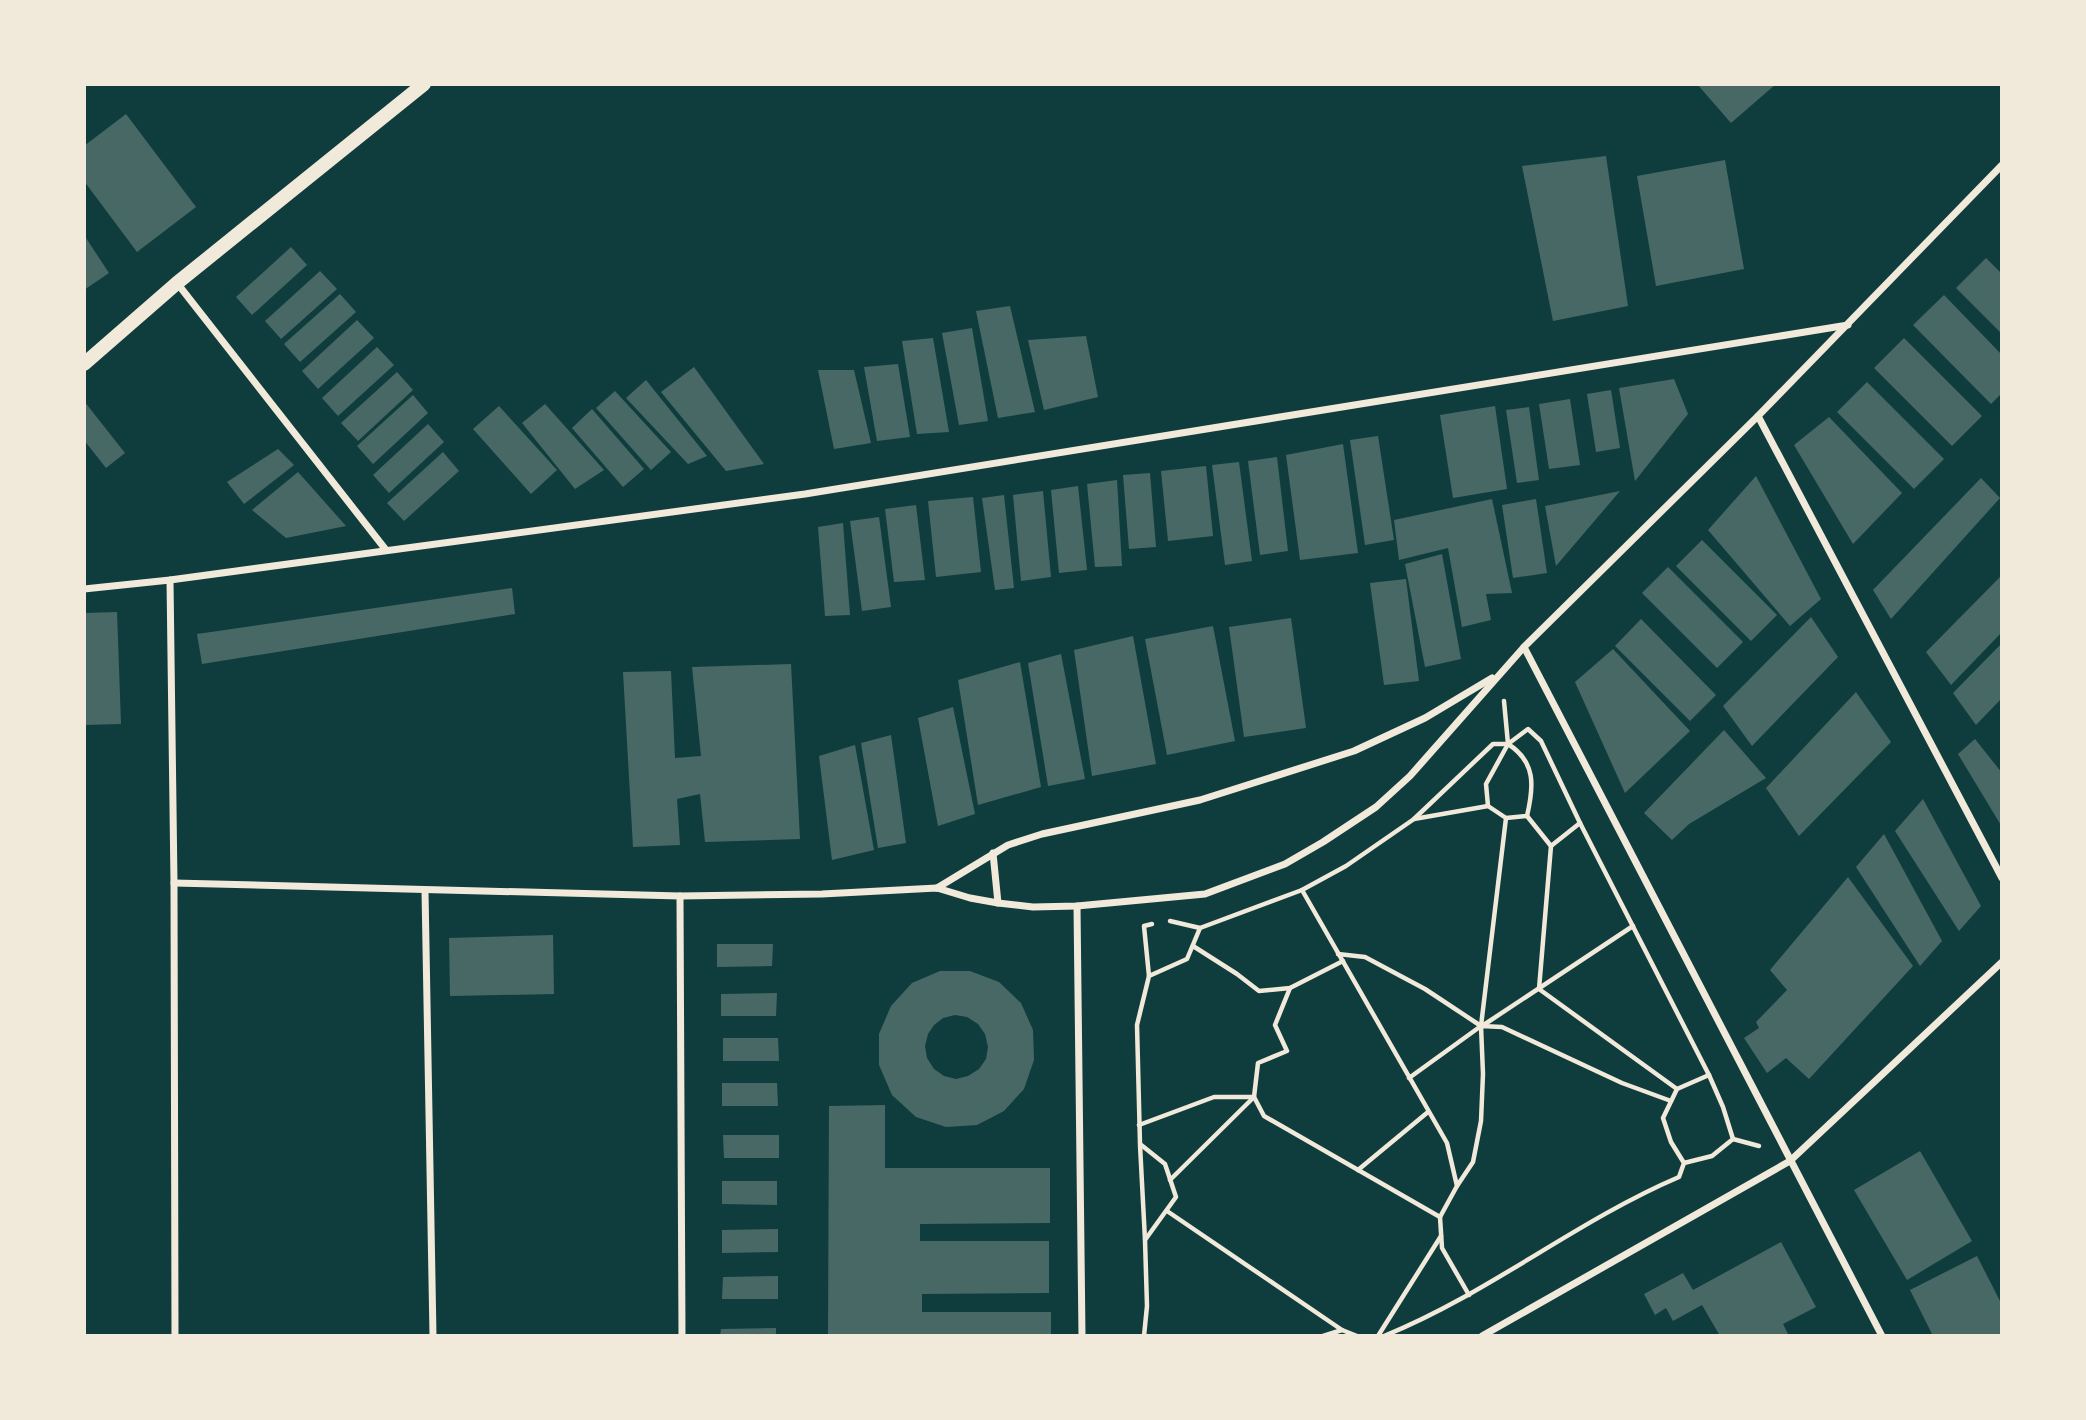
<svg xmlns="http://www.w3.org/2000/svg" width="2086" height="1420" font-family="Helvetica,sans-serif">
  <rect width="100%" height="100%" fill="#0f3d3e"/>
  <g fill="#486865" fill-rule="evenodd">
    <polygon points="1697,84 1776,84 1731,123"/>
    <polygon points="126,114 196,207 137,252 84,181 84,146"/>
    <polygon points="1606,156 1628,306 1553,321 1522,166"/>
    <polygon points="1725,160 1744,269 1656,286 1637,176"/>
    <polygon points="84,235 109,273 84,290"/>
    <polygon points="291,247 307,265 252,315 236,297"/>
    <polygon points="1986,258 2002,274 2002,334 1956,288"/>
    <polygon points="320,271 337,289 281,339 265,321"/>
    <polygon points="340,294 356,312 300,362 284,344"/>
    <polygon points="1944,295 2002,355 2002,393 1991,404 1913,325"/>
    <polygon points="1010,306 1035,412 998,418 976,311"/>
    <polygon points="357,320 374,338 318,389 302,371"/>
    <polygon points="972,328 988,421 959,425 942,333"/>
    <polygon points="1086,336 1098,397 1044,410 1028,340"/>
    <polygon points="933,338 949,432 917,434 902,341"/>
    <polygon points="1904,338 1982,416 1952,446 1874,368"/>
    <polygon points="377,347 394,365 338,416 322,398"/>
    <polygon points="898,364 910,437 877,441 864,367"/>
    <polygon points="694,367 764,464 726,471 661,392"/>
    <polygon points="818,370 854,370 871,443 834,449"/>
    <polygon points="397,372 413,390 358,441 341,423"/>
    <polygon points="1674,379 1688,414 1635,481 1619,388"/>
    <polygon points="646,380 707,456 688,464 626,398"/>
    <polygon points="1867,382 1944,459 1914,489 1837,412"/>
    <polygon points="1611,390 1620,448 1596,452 1587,394"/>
    <polygon points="615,391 671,452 651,470 596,408"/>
    <polygon points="413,395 428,413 373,464 357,446"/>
    <polygon points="1570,399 1580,465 1549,469 1539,404"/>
    <polygon points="84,401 125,453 106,468 84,440"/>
    <polygon points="545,404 604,470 575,489 522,423"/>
    <polygon points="499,406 557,470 531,494 473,429"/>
    <polygon points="1495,406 1507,489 1453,498 1440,415"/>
    <polygon points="1529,407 1539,480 1517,483 1506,410"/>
    <polygon points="592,409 644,469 623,487 572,428"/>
    <polygon points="1829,417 1902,493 1853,544 1794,445"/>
    <polygon points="428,424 444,442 389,493 373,475"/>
    <polygon points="1378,436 1394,540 1365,545 1350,440"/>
    <polygon points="1343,444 1358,553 1300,560 1286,455"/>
    <polygon points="278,449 294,465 244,504 227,482"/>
    <polygon points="443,452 459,471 404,521 387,503"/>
    <polygon points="1277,457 1288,551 1260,555 1248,461"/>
    <polygon points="1239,462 1252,561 1225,565 1212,465"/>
    <polygon points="1206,466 1213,536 1168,541 1161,471"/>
    <polygon points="298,472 346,526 286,538 252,510"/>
    <polygon points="1150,473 1156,547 1129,549 1123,475"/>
    <polygon points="1756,476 1821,599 1790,626 1708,530"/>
    <polygon points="1981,478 2000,498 1891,619 1873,590"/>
    <polygon points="1117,480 1122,566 1095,567 1087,484"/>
    <polygon points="1078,486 1087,570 1059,573 1051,490"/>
    <polygon points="1043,491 1051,577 1021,581 1013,495"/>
    <polygon points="1620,491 1556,566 1545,506"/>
    <polygon points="1004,495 1014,588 995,590 982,498"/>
    <polygon points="973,497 981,572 936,577 928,501"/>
    <polygon points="1492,499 1512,593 1486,594 1491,620 1462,627 1448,548 1399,560 1394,520"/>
    <polygon points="1536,499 1547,573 1513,578 1502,505"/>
    <polygon points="916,505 925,580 894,582 885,509"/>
    <polygon points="879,517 891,607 862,611 850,521"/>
    <polygon points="843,523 850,615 825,616 818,527"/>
    <polygon points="1702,540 1777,615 1751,641 1676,566"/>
    <polygon points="1442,554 1461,659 1425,667 1405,564"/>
    <polygon points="1668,567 1743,642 1717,668 1642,593"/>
    <polygon points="2000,577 2002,632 1951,685 1926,652"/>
    <polygon points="1406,579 1419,681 1384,685 1370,583"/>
    <polygon points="512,588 515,614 202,664 197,634"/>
    <polygon points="117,612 121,724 84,725 84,613"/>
    <polygon points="1811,617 1838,657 1752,746 1723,706"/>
    <polygon points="1291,618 1306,728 1244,737 1229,627"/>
    <polygon points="1641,619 1716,695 1690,721 1615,646"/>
    <polygon points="1213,626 1235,741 1167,755 1145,639"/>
    <polygon points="1133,636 1156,764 1092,776 1074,650"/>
    <polygon points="2002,643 2002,698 1976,725 1953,693"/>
    <polygon points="1613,649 1690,731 1625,793 1575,682"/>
    <polygon points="1061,654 1085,779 1048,786 1028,663"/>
    <polygon points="1020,662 1041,787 978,805 958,680"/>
    <polygon points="791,664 800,839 705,842 700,794 677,799 680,845 633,847 623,672 671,671 675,758 701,756 692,667"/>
    <polygon points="1856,692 1891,742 1799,836 1766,788"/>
    <polygon points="953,707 975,814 938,826 918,718"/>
    <polygon points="1724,730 1766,778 1689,824 1672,840 1644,813"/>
    <polygon points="891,735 906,843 878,848 861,743"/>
    <polygon points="1975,739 2002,773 2002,827 1958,754"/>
    <polygon points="855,745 874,850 832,860 819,756"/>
    <polygon points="1923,799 1981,906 1959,931 1895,831"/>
    <polygon points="1884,834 1942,941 1920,966 1856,867"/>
    <polygon points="1848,877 1913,966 1809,1079 1786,1058 1767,1073 1744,1038 1759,1028 1756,1022 1787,990 1770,970"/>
    <polygon points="553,935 554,994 450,996 449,938"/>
    <polygon points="717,944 773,944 772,966 717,967"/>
    <path d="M940 971H970L999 982 1021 1003 1033 1030 1034 1060 1024 1089 1004 1111 977 1125 946 1127 916 1117 892 1095 879 1065V1034L891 1006 912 983ZM955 1015 967 1017 978 1024 985 1034 988 1047 986 1059 979 1069 968 1076 956 1079 944 1076 934 1069 927 1058 925 1046 928 1034 934 1025 943 1018Z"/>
    <polygon points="777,993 776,1016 721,1016 721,994"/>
    <polygon points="723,1038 778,1038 779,1061 723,1061"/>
    <polygon points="722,1083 777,1083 778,1106 722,1106"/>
    <polygon points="885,1105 885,1168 1050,1168 1050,1223 920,1224 920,1241 1049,1241 1049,1293 922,1294 922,1312 1051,1312 1051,1336 828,1336 829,1106"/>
    <polygon points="723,1135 779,1135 779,1158 724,1158"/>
    <polygon points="1920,1151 1972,1241 1907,1280 1854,1190"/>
    <polygon points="722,1181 777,1181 777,1205 722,1204"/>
    <polygon points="778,1229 778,1252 722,1253 722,1230"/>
    <polygon points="1781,1242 1816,1307 1783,1324 1789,1336 1720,1336 1702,1305 1673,1321 1666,1308 1655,1315 1644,1294 1683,1273 1693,1290"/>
    <polygon points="1977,1256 2002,1305 2002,1336 1933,1336 1910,1290"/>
    <polygon points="778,1276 778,1299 722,1299 723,1277"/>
    <polygon points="776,1328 776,1336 720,1336 721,1329"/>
  </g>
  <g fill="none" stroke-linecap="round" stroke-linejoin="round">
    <g stroke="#f1e9da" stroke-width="4.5">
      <polyline points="1527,816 1551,846 1580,823"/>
      <path d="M1506 818 1527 816C1534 786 1536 762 1508 744"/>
      <polyline points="1414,819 1488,806"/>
      <polyline points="1551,846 1539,989 1677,1089"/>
      <polyline points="1302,890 1447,1143 1457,1186 1440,1217 1442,1248 1469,1295"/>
      <polyline points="1170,921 1200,928"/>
      <polyline points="1193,946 1237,974 1259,991 1290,988 1343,961"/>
      <polyline points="1338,954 1365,957 1425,989 1481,1026"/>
      <polyline points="1149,976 1144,926 1152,924"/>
      <polyline points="1482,1026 1633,926"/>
      <polyline points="1409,1078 1481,1026 1502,1027 1622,1083 1671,1101"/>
      <polyline points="1139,1125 1214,1097 1254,1097 1264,1116 1440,1217"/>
      <polyline points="1733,1139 1759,1146"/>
      <polyline points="1140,1145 1145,1240"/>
      <polyline points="1684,1163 1712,1156 1733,1139 1723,1107 1709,1075"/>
      <polyline points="1358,1170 1428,1112"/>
      <polyline points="1170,1180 1254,1097 1258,1063 1287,1051 1275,1025 1290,988"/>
      <polyline points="1457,1186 1473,1162 1481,1121 1483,1074 1481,1026 1506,818 1488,806 1486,784 1508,744 1504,701"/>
      <polyline points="1167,1211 1342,1330"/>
      <path d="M1144 1336 1147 1306 1145 1240 1176 1197 1165 1164 1140 1144 1137 1025 1149 976 1187 959 1200 928 1302 890 1346 866 1414 819 1493 744H1508L1528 729 1541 741 1580 823 1709 1075 1677 1089 1663 1118 1671 1142 1684 1163 1679 1177C1576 1221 1488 1294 1384 1336"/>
      <polyline points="1323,1336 1342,1330 1357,1336"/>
      <polyline points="1378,1336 1441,1236"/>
    </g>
    <g stroke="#f1e9da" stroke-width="7">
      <polyline points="177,283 386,550"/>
      <polyline points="1758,416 2002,878"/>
      <polyline points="170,580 174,883 175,1336"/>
      <polyline points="84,589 170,580 805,494 1848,325"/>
      <polyline points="1524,647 1882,1336"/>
      <polyline points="993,853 998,903"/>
      <polyline points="174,883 680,896 822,894 937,888 970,898 998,903 1033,907 1077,906 1205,894 1285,864 1323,842 1376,807 1410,776 1524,647 1758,416 2002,165"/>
      <polyline points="937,888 1008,845 1042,834 1200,800 1354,751 1425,718 1492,678"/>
      <polyline points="425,891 433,1336"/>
      <polyline points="680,896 682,1336"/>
      <polyline points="1077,906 1082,1336"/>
      <polyline points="1482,1336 1790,1161 2002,962"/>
    </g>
    <polyline stroke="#f1e9da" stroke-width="14" points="84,364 177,283 424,84"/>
  </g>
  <rect width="2086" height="1420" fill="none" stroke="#f1e9da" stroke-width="172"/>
</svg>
